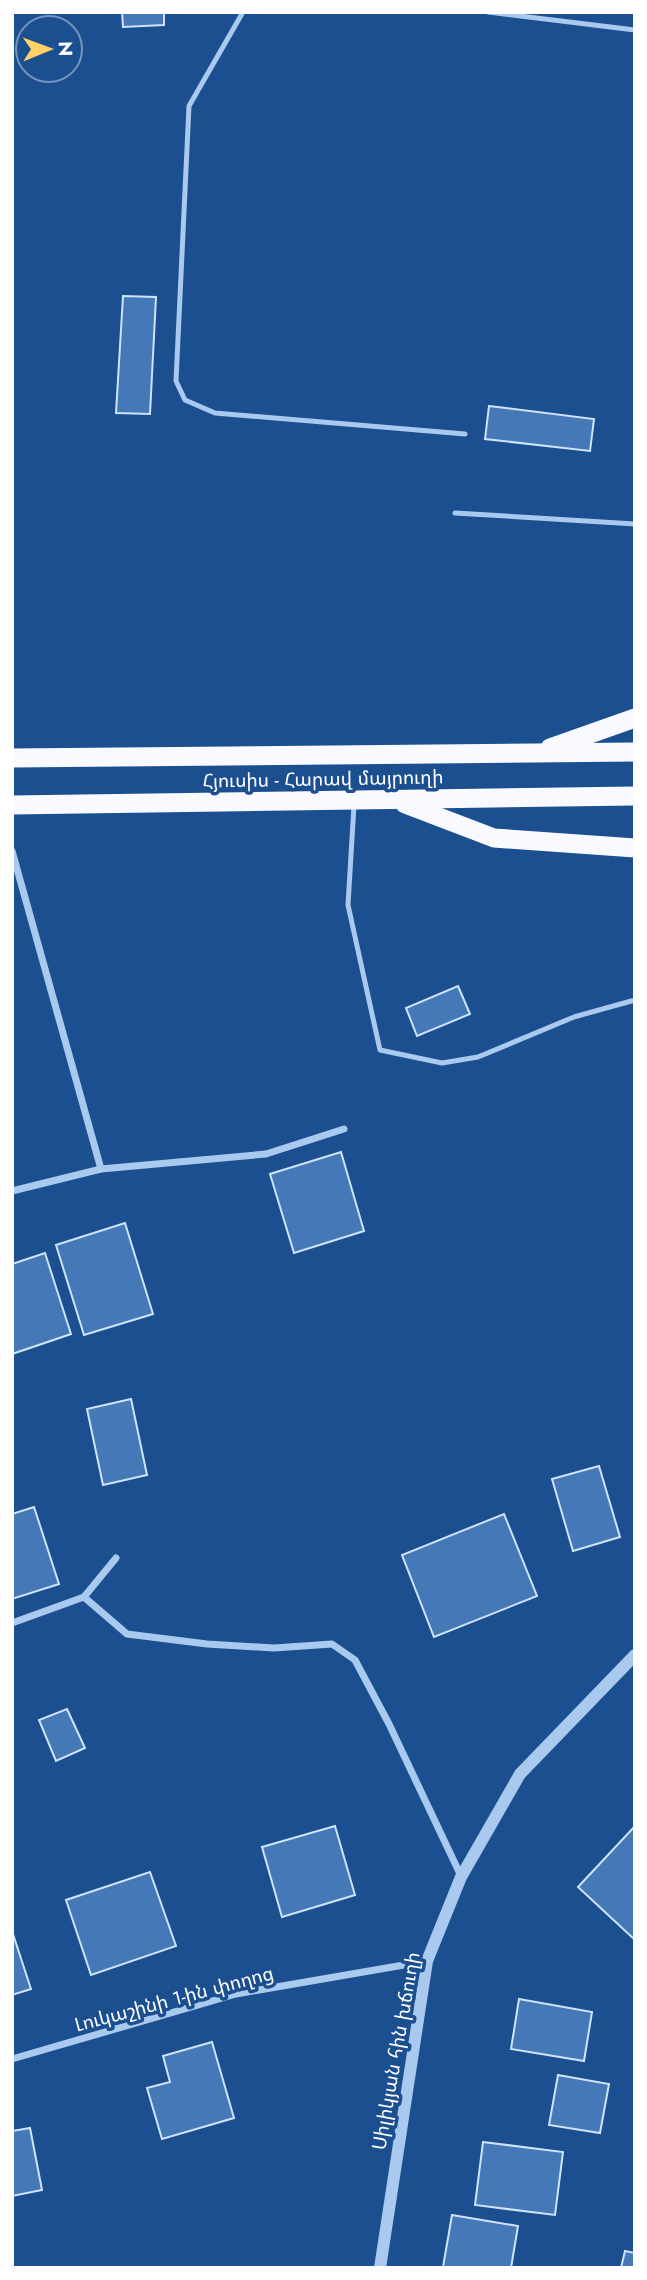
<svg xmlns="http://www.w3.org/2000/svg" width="647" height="2280" font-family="Jost,'Noto Sans Armenian',sans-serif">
  <rect width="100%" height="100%" fill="#1b4f8f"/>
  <g fill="#4478b7" stroke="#cfe3fa" stroke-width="2">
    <polygon points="122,12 164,12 164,25 123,27"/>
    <polygon points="123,296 156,297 150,414 116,413"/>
    <polygon points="489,406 594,419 590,451 485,439"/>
    <polygon points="458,986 470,1014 417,1036 406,1008"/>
    <polygon points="341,1152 364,1231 294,1253 270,1174"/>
    <polygon points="125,1223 153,1314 84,1335 56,1245"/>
    <polygon points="45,1253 71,1334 12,1354 12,1264"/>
    <polygon points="131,1399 147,1475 103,1485 87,1409"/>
    <polygon points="599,1466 620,1537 573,1551 552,1479"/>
    <polygon points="34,1507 59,1584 12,1599 12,1514"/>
    <polygon points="504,1514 537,1596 434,1637 402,1555"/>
    <polygon points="67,1709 85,1748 56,1761 39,1720"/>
    <polygon points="335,1826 355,1895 282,1917 262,1847"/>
    <polygon points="635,1826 635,1940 578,1887"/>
    <polygon points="150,1872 176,1946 91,1975 66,1900"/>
    <polygon points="12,1931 31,1989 12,1995"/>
    <polygon points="519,1999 592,2012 584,2061 511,2049"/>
    <polygon points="212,2042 234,2118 162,2139 147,2088 170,2082 163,2056"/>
    <polygon points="558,2075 609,2084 600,2133 549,2125"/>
    <polygon points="30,2128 42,2190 12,2196 12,2131"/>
    <polygon points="483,2142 563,2152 555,2215 475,2205"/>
    <polygon points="452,2215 518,2226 511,2268 443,2267"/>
    <polygon points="625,2251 635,2253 635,2268 621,2268"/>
  </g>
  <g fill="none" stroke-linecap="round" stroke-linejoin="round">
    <g stroke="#a9c9ee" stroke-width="5">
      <polyline points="243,12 189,106 176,381 185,400 215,413 465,434"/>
      <polyline points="488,12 635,30"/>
      <polyline points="455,513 635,524"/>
      <polyline points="354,805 348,905 380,1050 442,1063 478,1057 574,1017 635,1000"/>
    </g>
    <g stroke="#a9c9ee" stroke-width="7">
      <polyline points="12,851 101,1169"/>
      <polyline points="12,1191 101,1169 266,1154 344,1129"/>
      <polyline points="84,1597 127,1634 207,1644 274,1648 332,1644 355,1660 389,1724 461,1876"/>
      <polyline points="12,1623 84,1597 116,1558"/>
      <polyline points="12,2059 236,1994 427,1961"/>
    </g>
    <polyline stroke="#a9c9ee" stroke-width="12" points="380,2268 427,1961 461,1877 520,1774 635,1655"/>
    <g stroke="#f8faff" stroke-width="19">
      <polyline points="550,748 635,718"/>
      <polyline points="12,758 635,752"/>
      <polyline points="405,804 494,838 635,848"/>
      <polyline points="12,805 635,796"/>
    </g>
  </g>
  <g text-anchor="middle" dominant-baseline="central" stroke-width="7" stroke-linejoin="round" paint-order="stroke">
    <g font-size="19" fill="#fff" stroke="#1b4f8f">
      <text transform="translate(323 779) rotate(-1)">Հյուսիս - Հարավ մայրուղի</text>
      <text transform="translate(174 1999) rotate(-15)">Լուկաշինի 1-ին փողոց</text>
      <text transform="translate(396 2051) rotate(-80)">Սիլիկյան հին խճուղի</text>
    </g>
  </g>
  <rect width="647" height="2280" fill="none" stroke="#ffffff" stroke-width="28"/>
  <g transform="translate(49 49) rotate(89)"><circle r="33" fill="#1b4f8f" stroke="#7695bc" stroke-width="2"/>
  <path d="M0-5L12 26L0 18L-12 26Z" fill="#ffd166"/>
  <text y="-10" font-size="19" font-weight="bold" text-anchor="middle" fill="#ffffff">N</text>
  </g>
</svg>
